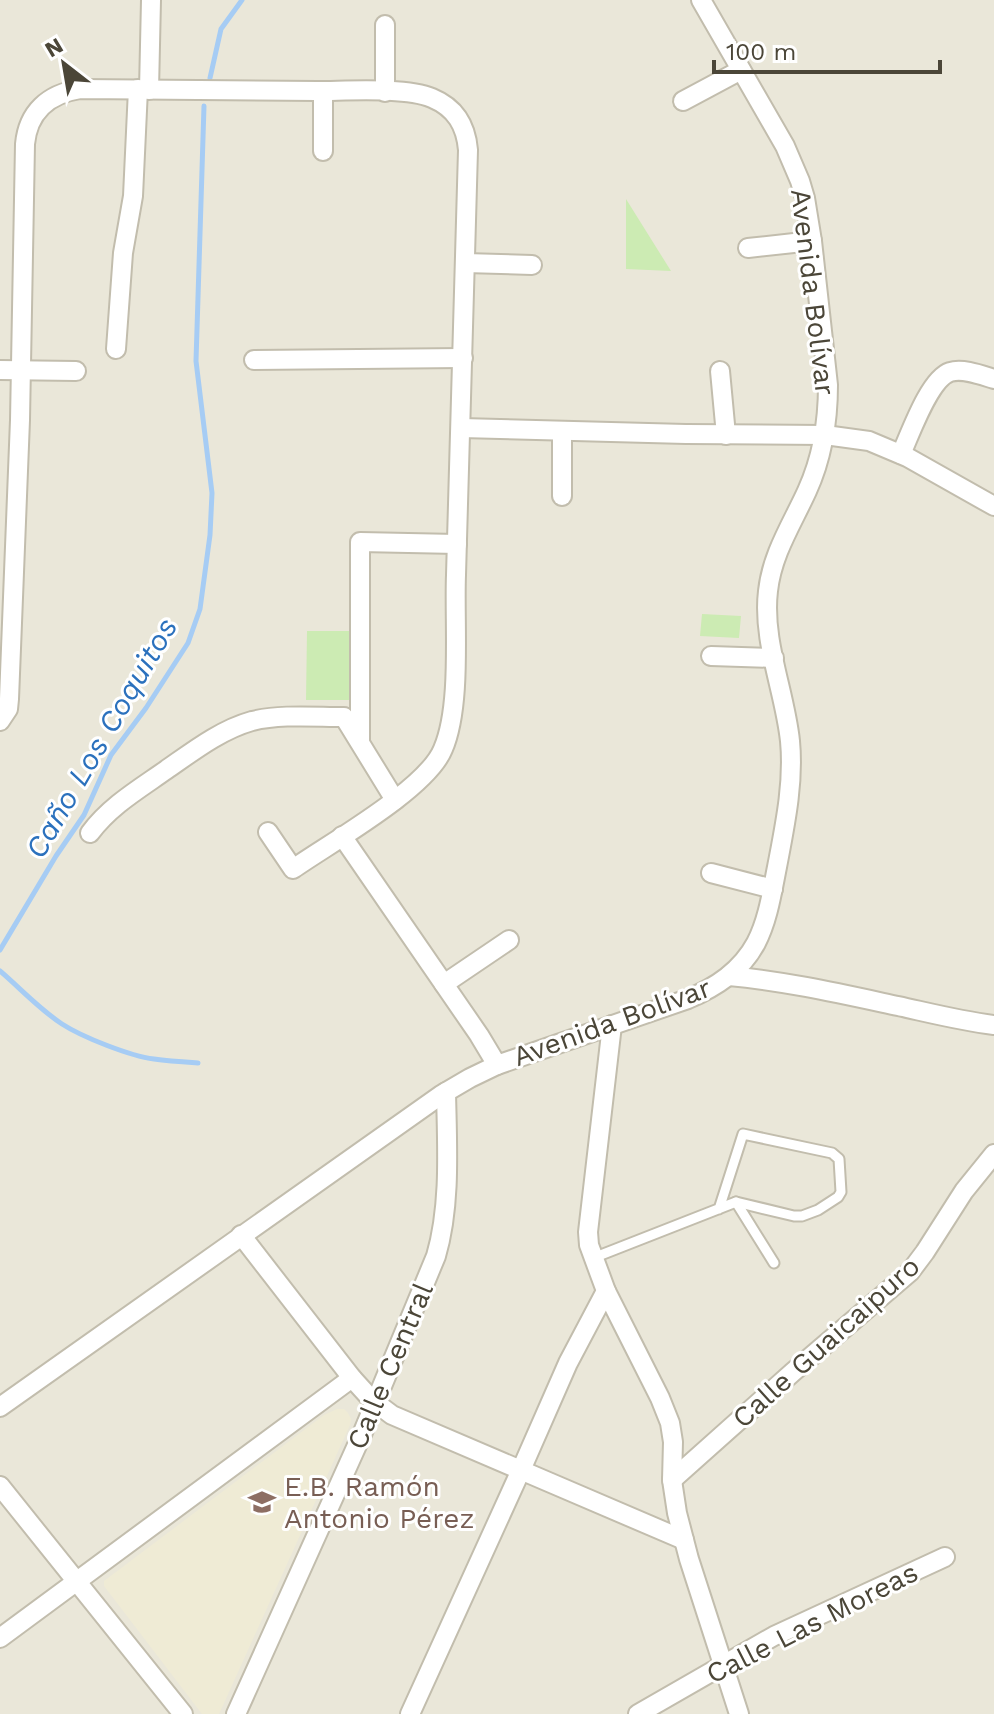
<svg xmlns="http://www.w3.org/2000/svg" width="994" height="1714" font-family="'Work Sans',sans-serif">
  <rect width="100%" height="100%" fill="#f6f4eb"/>
  <rect fill="#eae7d9" x="0" y="0" width="994" height="1714"/>
  <polygon fill="#efebd5" points="337,1409 344,1409 348,1413 351,1419 350,1425 219,1714 202,1714 104,1586 104,1581 324,1415"/>
  <g fill="#ccebb3">
    <polygon points="626,199 671,271 626,269"/>
    <polygon points="702,614 741,616 739,638 700,636"/>
    <polygon points="307,631 353,631 352,700 306,700"/>
  </g>
  <g fill="none" stroke-linecap="round" stroke-linejoin="round">
    <g stroke="#a6ccf4" stroke-width="5">
      <polyline points="210,78 221,29 242,0"/>
      <polyline points="0,950 56,856 84,815 111,755 146,708 188,643 200,609 210,535 212,493 196,361 204,106"/>
      <path d="M0 971C20 988 39 1009 62 1024 82 1037 130 1056 154 1059 169 1061 184 1062 198 1063"/>
    </g>
    <g stroke="#c2bdad" stroke-width="13">
      <g id="lane">
        <polyline points="736,1202 774,1263"/>
        <polyline points="593,1258 736,1202 794,1216 802,1216 818,1210 838,1197 841,1192 839,1159 832,1153 743,1134 719,1209"/>
      </g>
    </g>
    <g stroke="#c2bdad" stroke-width="22">
      <g id="street">
        <polyline points="149,90 151,0"/>
        <polyline points="323,91 323,151"/>
        <polyline points="385,92 385,25"/>
        <polyline points="683,101 741,70"/>
        <polyline points="748,248 812,241"/>
        <polyline points="465,263 532,265"/>
        <polyline points="116,349 123,253 133,196 138,89"/>
        <polyline points="254,360 463,358"/>
        <polyline points="0,370 76,371"/>
        <polyline points="720,371 726,435"/>
        <polyline points="461,428 686,434 825,435 869,441 907,457 994,506"/>
        <path d="M901 454C910 435 929 379 950 372 963 368 981 375 994 379"/>
        <polyline points="562,496 562,431"/>
        <polyline points="711,656 774,658"/>
        <path d="M0 721 8 709 9 699 20 420 25 144C28 112 48 94 80 89 159 90 238 90 317 91 348 91 406 87 432 98 456 108 466 126 468 150 464 292 460 433 456 575 454 623 462 705 443 749 427 789 330 843 293 869L268 832"/>
        <polyline points="360,740 360,542 457,544"/>
        <path d="M90 833C110 806 139 789 166 770 192 752 220 730 252 721 281 714 314 717 344 717L395 800"/>
        <polyline points="342,836 479,1035 497,1065"/>
        <polyline points="711,873 773,889"/>
        <path d="M729 976C785 981 842 994 898 1006 930 1013 961 1021 994 1025"/>
        <polyline points="444,984 509,940"/>
        <polyline points="612,1025 588,1232 589,1245 606,1291 660,1398 670,1423 673,1442 672,1480 677,1513 689,1559 739,1714"/>
        <polyline points="241,1235 352,1378 372,1400 392,1415 684,1540"/>
        <path d="M0 1407 441 1095 470 1078 497 1065 688 999C716 987 741 971 756 943 768 920 772 892 777 867 785 825 794 783 790 741 785 692 762 641 768 591 772 554 792 524 807 491 823 456 828 422 828 385L812 241 805 198 800 181 785 146 701 0"/>
        <polyline points="672,1480 793,1372 910,1272 925,1252 964,1191 994,1154"/>
        <polyline points="0,1486 183,1714"/>
        <polyline points="0,1638 352,1378"/>
        <path d="M236 1714 363 1432 436 1256C451 1205 447 1145 446 1092"/>
        <polyline points="410,1714 521,1470 568,1363 606,1291"/>
        <polyline points="638,1714 774,1636 945,1557"/>
      </g>
    </g>
    <use href="#lane" stroke="#fff" stroke-width="9"/>
    <use href="#street" stroke="#fff" stroke-width="18"/>
  </g>
  <defs>
    <g id="school-bare" transform="scale(2.16)"><path d="M0-5L7-2L0 1L-7-2ZM-4 1L0 2.5L4 1V4Q0 6-4 4Z" fill="#8d6e63" stroke="#fff" stroke-width="2.5" paint-order="stroke"/></g>
  </defs>
  <g fill-rule="evenodd">
    <use href="#school-bare" x="262" y="1502"/>
  </g>
  <g text-anchor="middle" dominant-baseline="central" stroke-width="6" stroke-linejoin="round" paint-order="stroke">
    <g font-size="28" fill="#4b4638" stroke="#fff">
      <text transform="translate(813 292) rotate(83)">Avenida Bolívar</text>
      <text transform="translate(612 1022) rotate(-20)">Avenida Bolívar</text>
      <text transform="translate(826 1342) rotate(-42)">Calle Guaicaipuro</text>
      <text transform="translate(390 1366) rotate(-67)">Calle Central</text>
      <text transform="translate(812 1623) rotate(-27)">Calle Las Moreas</text>
    </g>
    <g font-size="28" fill="#785e54" stroke="#fff" text-anchor="start">
      <text x="284" y="1486">E.B. Ramón<tspan x="284" dy="32">Antonio Pérez</tspan></text>
    </g>
    <g font-size="30" font-style="italic" fill="#2b71bd" stroke="#fff">
      <text transform="translate(101 738) rotate(-60)">Caño Los Coquitos</text>
    </g>
  </g>
  <g transform="translate(64 64) rotate(329)" stroke="#ffffff" stroke-width="6" paint-order="stroke">
  <path d="M0-6L14 30L0 20L-14 30Z" fill="#4b4638"/>
  <text y="-12" font-size="22" font-weight="bold" text-anchor="middle" fill="#4b4638">N</text>
  </g>
  <path d="M714 60v12h226v-12" fill="none" stroke="#4b4638" stroke-width="4"/>
  <text x="726" y="60" font-size="24" fill="#4b4638" stroke="#ffffff" stroke-width="6" paint-order="stroke">100 m</text>
</svg>
